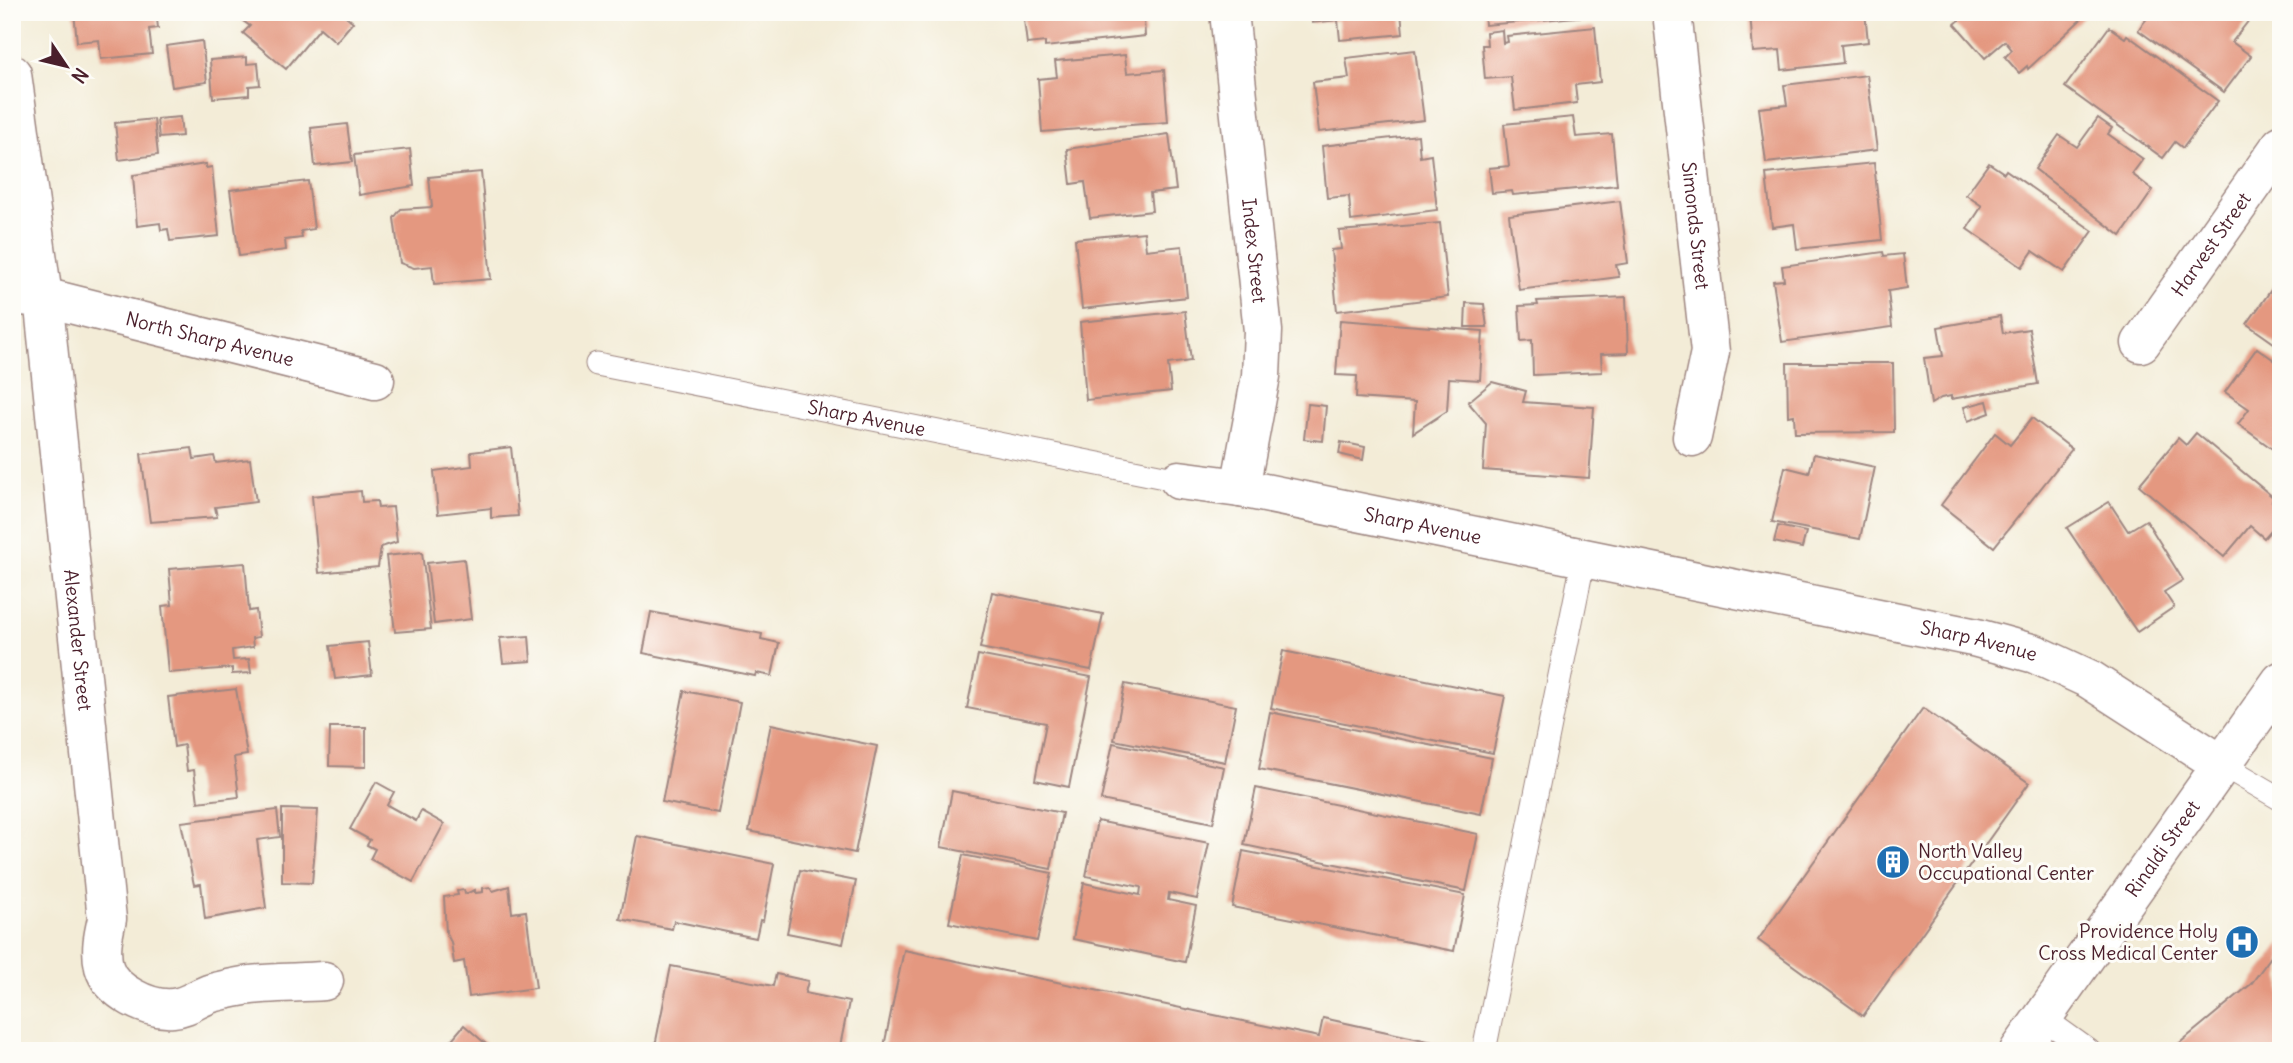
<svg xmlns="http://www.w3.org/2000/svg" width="2293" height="1063" font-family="Delius,sans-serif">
  <rect width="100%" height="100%" fill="#fdfcf7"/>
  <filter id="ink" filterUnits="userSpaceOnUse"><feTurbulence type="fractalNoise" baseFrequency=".0143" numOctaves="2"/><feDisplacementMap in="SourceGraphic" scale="14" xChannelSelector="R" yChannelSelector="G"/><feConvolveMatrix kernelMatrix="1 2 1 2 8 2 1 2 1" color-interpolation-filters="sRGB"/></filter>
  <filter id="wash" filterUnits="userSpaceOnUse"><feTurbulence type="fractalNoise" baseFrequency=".00686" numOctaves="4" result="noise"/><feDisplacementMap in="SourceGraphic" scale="28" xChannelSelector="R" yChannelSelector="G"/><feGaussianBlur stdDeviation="1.57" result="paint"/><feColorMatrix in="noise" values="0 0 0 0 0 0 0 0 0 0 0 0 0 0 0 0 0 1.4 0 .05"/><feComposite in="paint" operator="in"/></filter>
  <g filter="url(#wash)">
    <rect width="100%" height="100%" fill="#f3ecd7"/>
    <g id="blocks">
      <g fill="#e49880">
        <polygon points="74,12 161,12 161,18 157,19 158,28 149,29 152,54 101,59 99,40 77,42"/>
        <polygon points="250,12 341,12 353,22 336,42 320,28 286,69 243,33 250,26 243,21"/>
        <polygon points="1023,12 1152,12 1153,19 1144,20 1145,36 1045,47 1045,42 1027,44"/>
        <polygon points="1311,12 1401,12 1403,34 1340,40 1338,20 1312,23"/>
        <polygon points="1484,12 1597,12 1598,15 1485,25"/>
        <polygon points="1750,12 1865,12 1868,42 1841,45 1843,63 1782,70 1780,50 1753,52"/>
        <polygon points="1969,12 2089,12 2028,69 2027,66 2019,73 2005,57 2012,50 2005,41 1985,58 1955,24"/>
        <polygon points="2152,12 2249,12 2253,15 2232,42 2251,56 2224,92 2138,30"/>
        <polygon points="1595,27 1600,82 1575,85 1577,103 1515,110 1511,77 1485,79 1482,45 1487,45 1486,32 1502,30 1503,43 1508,42 1507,36"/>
        <polygon points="2109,27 2125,38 2127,35 2218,101 2183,148 2175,142 2163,158 2065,87"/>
        <polygon points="202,41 207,82 172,87 166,46"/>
        <polygon points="1415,50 1424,120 1319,132 1313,82 1349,78 1346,58"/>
        <polygon points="1125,55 1127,73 1164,70 1168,122 1042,132 1038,79 1057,77 1055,61"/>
        <polygon points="247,57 247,64 258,63 260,85 249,86 249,95 213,98 210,60"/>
        <polygon points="1867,75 1877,150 1766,163 1759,108 1787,105 1784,85"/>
        <polygon points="180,117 182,136 159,138 157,119"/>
        <polygon points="1573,117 1576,137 1612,134 1617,185 1513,195 1512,191 1492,193 1489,168 1509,166 1504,124"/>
        <polygon points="2098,118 2112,128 2108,134 2143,159 2132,174 2153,190 2121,236 2035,169 2059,135 2077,147"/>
        <polygon points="154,119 158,155 119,160 115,123"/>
        <polygon points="347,124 352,162 315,166 311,128"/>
        <polygon points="1169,134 1176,190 1150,193 1152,211 1090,218 1085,182 1071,184 1067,149"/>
        <polygon points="1418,135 1420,157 1431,155 1437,210 1351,221 1349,196 1327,198 1322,146"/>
        <polygon points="410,149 414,186 359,195 354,155"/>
        <polygon points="1874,163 1882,240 1797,249 1794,224 1772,227 1766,174"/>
        <polygon points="1989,163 2004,173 2006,170 2093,231 2064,272 2033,251 2022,267 1967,229 1982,206 1966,195"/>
        <polygon points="206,164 206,168 212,167 219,236 170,241 168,229 161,230 160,223 137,226 133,175"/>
        <polygon points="481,172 491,279 434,284 432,266 414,268 400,263 394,218 401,209 432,207 429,177"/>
        <polygon points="308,181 314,229 301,231 302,238 285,240 286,250 239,256 230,190"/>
        <polygon points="1620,201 1628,263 1616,265 1619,277 1519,290 1509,215"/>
        <polygon points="1440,223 1448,297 1337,311 1331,250 1341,249 1339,231"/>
        <polygon points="1144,232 1146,250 1182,246 1187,297 1082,309 1075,239"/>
        <polygon points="1883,252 1884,256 1903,254 1907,288 1888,291 1892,327 1782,342 1773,281 1784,280 1782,266"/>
        <polygon points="2281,276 2281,348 2247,324"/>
        <polygon points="1626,297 1628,353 1601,354 1602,372 1533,375 1532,340 1521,341 1519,306 1538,305 1537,301"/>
        <polygon points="1466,303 1484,304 1487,327 1465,327"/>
        <polygon points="1185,311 1191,361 1168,364 1171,391 1086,400 1080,322"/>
        <polygon points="2000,316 2003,333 2029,329 2038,384 1951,399 1951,396 1941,398 1931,404 1924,358 1943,356 1938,327"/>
        <polygon points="1340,320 1483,331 1480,380 1449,378 1447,411 1413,433 1415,402 1356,398 1357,376 1336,375"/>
        <polygon points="2257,348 2281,365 2281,455 2238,424 2249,409 2225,392"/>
        <polygon points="1787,363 1893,363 1894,432 1795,433 1794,415 1788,416"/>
        <polygon points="1492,382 1526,391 1523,402 1594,407 1589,478 1483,470 1486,423 1468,402"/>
        <polygon points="1987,401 1990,413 1968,421 1964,407"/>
        <polygon points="1308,404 1326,406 1323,441 1304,439"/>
        <polygon points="2032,418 2072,449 1994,547 1941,505 1995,433 2010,445"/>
        <polygon points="2196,433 2274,498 2272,501 2281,508 2281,519 2264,538 2250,526 2224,557 2139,485 2178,438 2186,445"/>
        <polygon points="1341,442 1365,447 1363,460 1339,454"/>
        <polygon points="511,447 518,516 491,518 491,508 438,514 434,471 472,466 471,452"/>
        <polygon points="192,448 194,459 214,456 216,463 250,459 256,502 215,507 217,517 150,522 141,454"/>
        <polygon points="1814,454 1875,467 1860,539 1772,522 1785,467 1809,473"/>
        <polygon points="361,491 362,502 377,501 378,508 393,507 397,542 381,547 378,567 319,573 312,496"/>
        <polygon points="2109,502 2128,531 2146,520 2183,580 2164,592 2174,607 2137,632 2067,528"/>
        <polygon points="1778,526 1806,532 1802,548 1774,542"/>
        <polygon points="422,552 431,629 395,632 386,556"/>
        <polygon points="464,559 471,619 434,624 427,563"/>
        <polygon points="245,563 249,611 256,610 259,637 252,638 253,647 232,650 233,660 249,659 251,673 232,674 232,668 168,673 162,606 172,605 169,569"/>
        <polygon points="992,592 1103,614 1091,670 980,648"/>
        <polygon points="651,612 762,634 761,639 779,643 772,676 756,673 755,676 643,653"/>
        <polygon points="529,636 531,661 503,663 500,638"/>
        <polygon points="368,642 372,675 335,679 330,646"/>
        <polygon points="1283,651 1505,696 1493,753 1271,708"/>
        <polygon points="978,655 1091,677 1069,787 1035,780 1046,723 967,708"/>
        <polygon points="1125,684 1236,706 1225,762 1114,740"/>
        <polygon points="236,689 247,755 234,757 239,797 198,802 194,770 187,771 184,745 174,747 168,697"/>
        <polygon points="684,691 740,702 718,813 662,802"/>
        <polygon points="1923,708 2029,783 1863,1016 1758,940"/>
        <polygon points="1270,712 1492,758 1481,814 1259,769"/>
        <polygon points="771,724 877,746 855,853 749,831"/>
        <polygon points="330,727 366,727 366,767 329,766"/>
        <polygon points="1113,743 1224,767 1213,823 1101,800"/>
        <polygon points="376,782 394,792 387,805 416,821 421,811 444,824 413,882 370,859 375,849 367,845 370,840 350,829"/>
        <polygon points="1256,788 1478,834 1466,891 1244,845"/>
        <polygon points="952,791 1062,813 1051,869 941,847"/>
        <polygon points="282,809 318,810 312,883 282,882"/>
        <polygon points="277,810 280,837 257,840 266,908 205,919 201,884 194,885 181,822"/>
        <polygon points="1097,821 1209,843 1197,899 1169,893 1168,900 1196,906 1185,962 1073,939 1084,883 1140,895 1141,887 1086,876"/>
        <polygon points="637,836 774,864 763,921 760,920 756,938 674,921 672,929 620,919"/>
        <polygon points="1243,851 1465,895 1454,951 1232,907"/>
        <polygon points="963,855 1052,873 1037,941 949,923"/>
        <polygon points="800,870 856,881 843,944 787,933"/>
        <polygon points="509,886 512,913 526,911 536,988 469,997 464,961 454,963 451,942 446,933 444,897 458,895 457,891 464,890 465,894 475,890 475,893 483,892 483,888 490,887 493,891"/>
        <polygon points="2281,943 2281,1051 2170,1051 2251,984"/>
        <polygon points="904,950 1319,1037 1323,1018 1451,1046 1450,1051 883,1051"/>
        <polygon points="671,966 773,986 776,974 808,981 805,993 849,1002 839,1051 654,1051"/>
        <polygon points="464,1025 494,1051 442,1051"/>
      </g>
    </g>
  </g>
  <g filter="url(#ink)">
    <use href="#blocks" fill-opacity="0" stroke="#9e8681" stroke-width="2"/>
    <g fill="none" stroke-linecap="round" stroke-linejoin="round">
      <g stroke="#9e8681" stroke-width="25">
        <g id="lane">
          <path id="s1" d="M597 364 1179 480"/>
          <polyline points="2221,764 2281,799"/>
          <polyline points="2043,1018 2089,1051"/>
          <polyline points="1484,1051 1584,557"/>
        </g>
      </g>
      <g stroke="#9e8681" stroke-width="41">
        <g id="street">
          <path id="s2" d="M1229 12 1263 331 1261 376 1240 488"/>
          <path id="s3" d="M1672 12 1710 352 1692 437"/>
          <path id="s4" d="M12 74 43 297 107 919C103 936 100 950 104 967 111 992 149 1010 173 1008 188 1007 198 997 212 993 222 990 233 988 244 986 270 982 298 983 324 981"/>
          <path id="s5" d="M12 296 43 297 375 380"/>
          <path id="s6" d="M2141 343 2281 145"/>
          <path id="s7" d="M1179 480 1240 488 1977 638 2035 654 2089 679 2221 764"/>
        </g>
      </g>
      <g stroke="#9e8681" stroke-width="41">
        <g id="primary">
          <path id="s8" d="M2019 1051 2281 681"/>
        </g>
      </g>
      <use href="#lane" stroke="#fff" stroke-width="23"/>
      <use href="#street" stroke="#fff" stroke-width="38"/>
      <use href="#primary" stroke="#fff" stroke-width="38"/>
    </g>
  </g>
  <defs>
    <g id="building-disc" transform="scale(1.75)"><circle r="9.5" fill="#1f6fb2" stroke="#fdfcf7"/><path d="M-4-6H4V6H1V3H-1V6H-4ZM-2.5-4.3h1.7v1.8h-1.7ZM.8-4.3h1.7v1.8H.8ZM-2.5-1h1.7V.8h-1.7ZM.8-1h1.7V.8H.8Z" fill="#fff"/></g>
    <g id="hospital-disc" transform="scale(1.75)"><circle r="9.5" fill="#1f6fb2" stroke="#fdfcf7"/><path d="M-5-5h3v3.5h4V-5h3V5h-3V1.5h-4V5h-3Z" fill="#fff"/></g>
  </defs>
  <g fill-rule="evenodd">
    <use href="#building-disc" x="1893" y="862"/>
    <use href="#hospital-disc" x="2242" y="942"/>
  </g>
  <g text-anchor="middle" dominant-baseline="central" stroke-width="6" stroke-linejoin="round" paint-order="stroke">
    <g font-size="19" fill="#4a1f2b" stroke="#fdfcf7">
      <text stroke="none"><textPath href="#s3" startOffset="215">Simonds Street</textPath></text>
      <text stroke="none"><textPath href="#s6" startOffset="121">Harvest Street</textPath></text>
      <text stroke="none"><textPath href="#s2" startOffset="240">Index Street</textPath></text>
      <text stroke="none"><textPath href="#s5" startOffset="203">North Sharp Avenue</textPath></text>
      <text stroke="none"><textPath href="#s1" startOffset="275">Sharp Avenue</textPath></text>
      <text stroke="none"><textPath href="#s7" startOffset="248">Sharp Avenue</textPath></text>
      <text stroke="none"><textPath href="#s4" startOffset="570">Alexander Street</textPath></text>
      <text stroke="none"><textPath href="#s7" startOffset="816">Sharp Avenue</textPath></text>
      <text stroke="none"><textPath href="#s8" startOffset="248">Rinaldi Street</textPath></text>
    </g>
    <g font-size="19" fill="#4a1f2b" stroke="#fdfcf7" text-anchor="start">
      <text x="1918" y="851">North Valley<tspan x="1918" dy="22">Occupational Center</tspan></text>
      <text x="2218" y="931" text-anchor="end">Providence Holy<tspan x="2218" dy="22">Cross Medical Center</tspan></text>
    </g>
  </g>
  <rect width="2293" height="1063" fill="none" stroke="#fdfcf7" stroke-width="42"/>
  <g transform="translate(66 66) rotate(125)" stroke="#fdfcf7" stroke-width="5" paint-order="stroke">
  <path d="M0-5L12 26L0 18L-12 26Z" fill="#4a1f2b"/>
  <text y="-10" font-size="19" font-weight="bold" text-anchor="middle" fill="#4a1f2b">N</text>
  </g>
</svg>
